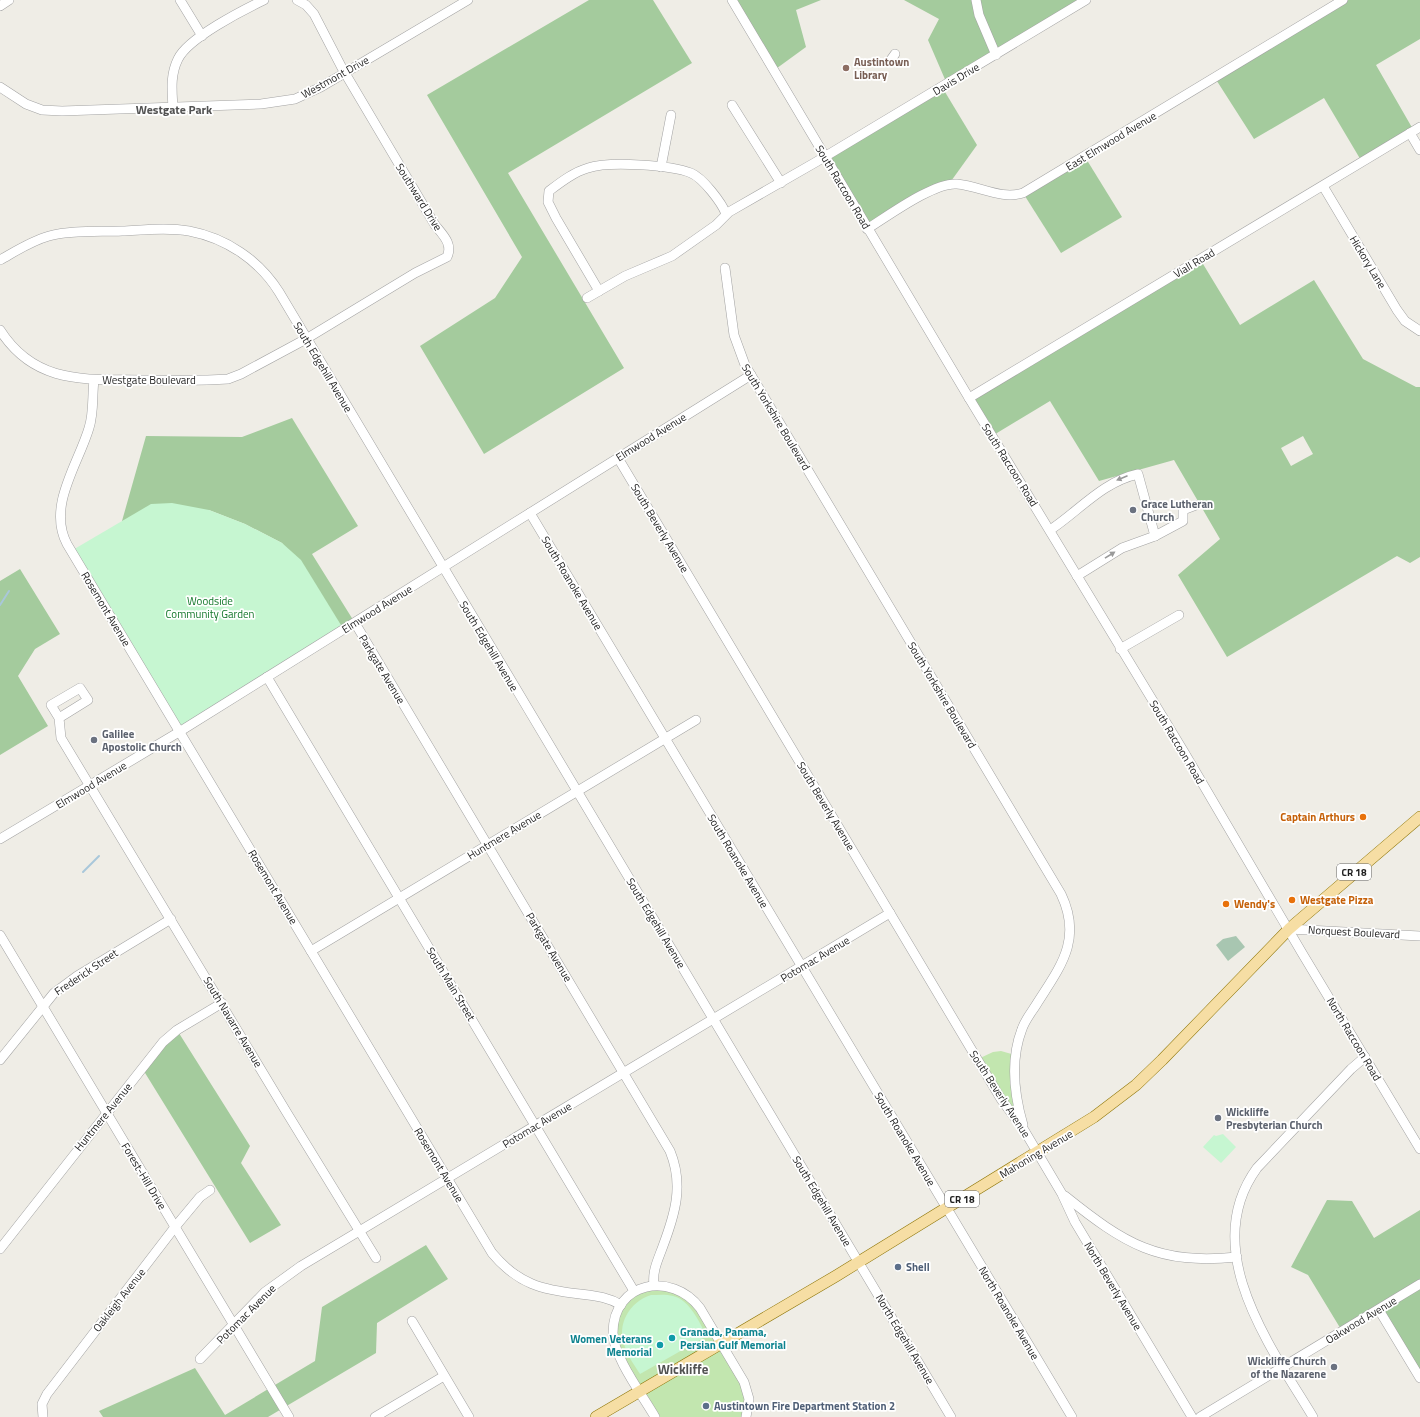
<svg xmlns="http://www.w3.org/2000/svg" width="1420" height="1417" font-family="'Titillium Web',sans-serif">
  <rect width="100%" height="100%" fill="#efede6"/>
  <g fill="#c2e6af">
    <polygon points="1001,1051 1015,1055 1024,1130 978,1059 993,1052"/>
    <polygon points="645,1286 691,1297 744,1382 746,1417 655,1417 620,1358 613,1326 630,1294"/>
  </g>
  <g fill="#a4cb9d" fill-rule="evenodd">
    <polygon points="589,0 653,0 692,63 508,173 624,368 484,454 420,346 495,298 522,257 427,95"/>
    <polygon points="732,0 821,0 796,10 806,47 773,71"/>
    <polygon points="904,0 1086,0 947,84 928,40 939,19"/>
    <polygon points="1343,0 1420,0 1420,39 1376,65 1414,131 1362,162 1324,98 1254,139 1215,78"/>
    <polygon points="942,87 977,145 949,184 867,229 824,157"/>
    <polygon points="1085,157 1122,217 1061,253 1023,193"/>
    <path d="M1200 259 1240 325 1314 280 1363 359 1416 387H1420V557L1410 563 1397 556 1227 657 1178 575 1220 539 1174 460 1099 481 1050 401 992 436 969 398ZM1303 436 1313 454 1291 466 1281 448Z"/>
    <polygon points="292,418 358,526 312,554 355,623 344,630 282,543 245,524 209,510 122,521 146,436 242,437"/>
    <polygon points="20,569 60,634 35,649 18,676 48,726 0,755 0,581"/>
    <polygon points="177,1030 250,1146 241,1163 281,1225 250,1243 142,1068"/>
    <polygon points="1327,1200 1352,1201 1374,1238 1420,1210 1420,1369 1416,1371 1379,1310 1342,1331 1308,1275 1291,1267"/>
    <polygon points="426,1245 448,1279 377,1323 376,1353 268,1417 103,1417 99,1411 195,1368 225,1415 315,1361 322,1307"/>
  </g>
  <polygon fill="#a8c6b1" points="1236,936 1245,947 1228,961 1216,945 1223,939"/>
  <g fill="#c6f6d1">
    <polygon points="172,503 209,510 245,524 282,543 301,560 344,630 179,732 71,551 151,504"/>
    <polygon points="1223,1134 1236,1147 1221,1163 1203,1147 1214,1135 1216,1136"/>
    <path d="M651 1295C658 1295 666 1294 673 1296 690 1300 699 1322 707 1336L640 1374C635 1366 628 1357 625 1347 616 1325 629 1302 651 1295Z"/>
  </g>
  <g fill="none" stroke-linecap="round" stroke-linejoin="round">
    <g stroke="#a9c7da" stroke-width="2">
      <polyline points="0,605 9,591"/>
      <polyline points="83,872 99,856"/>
    </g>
    <g stroke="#a3a3a3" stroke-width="10">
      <g id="minor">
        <polyline points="180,0 202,36"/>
        <polyline points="732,0 969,398 1184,752 1302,953 1420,1149"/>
        <polyline points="976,0 979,15 996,55"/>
        <polyline points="0,6 9,0"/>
        <polyline points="890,61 895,54"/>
        <polyline points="0,87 26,104 42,110 62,111 261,104 295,99 321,87 468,0"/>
        <polyline points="732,105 781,183"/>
        <path d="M173 108C172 91 170 75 178 59 188 38 243 10 264 0"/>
        <polyline points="1410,133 1420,150"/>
        <polyline points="661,167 671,115"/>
        <polyline points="1323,186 1397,310 1405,321 1420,331"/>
        <path d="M726 214C722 203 703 178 691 173 671 165 609 161 588 168 574 172 561 182 549 191L548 202 556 218 599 291 625 276 672 256 716 225 729 212 816 162 1086 0"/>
        <path d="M867 229C888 216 934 182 957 184 980 186 1001 200 1023 193L1343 0"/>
        <path d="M0 260C16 251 31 241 49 236 72 230 98 232 122 231 144 230 167 227 189 231 226 238 259 260 279 292L951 1417"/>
        <path d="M725 268 734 335 745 365 1061 894C1083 940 1060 967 1036 1005 1031 1013 1025 1020 1022 1029 1010 1060 1014 1094 1023 1125"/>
        <polyline points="587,298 599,291"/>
        <path d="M0 330C35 385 86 379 142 380 171 380 200 381 228 379L241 374 306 339 415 273 447 257C453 244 443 235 435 225L342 68 314 14 306 5 297 0"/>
        <path d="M94 380C92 396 94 413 89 428 78 465 47 506 67 544L492 1253C518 1284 542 1290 580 1294 595 1296 608 1297 621 1305"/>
        <polyline points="969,398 1420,127"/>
        <polyline points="618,458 1001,1099 1024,1130 1062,1194 1075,1222 1192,1417"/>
        <polyline points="530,513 1072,1417"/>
        <path d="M1050 530C1079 511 1102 482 1138 474L1155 536 1122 548 1077 576"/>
        <polyline points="1155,536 1183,521 1183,510 1196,505"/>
        <path d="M355 623 670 1151C684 1185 675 1214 663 1246 658 1260 652 1271 654 1285"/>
        <polyline points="1120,649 1179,615"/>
        <polyline points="267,677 634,1291"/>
        <polyline points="59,718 88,700 80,688 51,705 59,718 61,738 287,1113 376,1258"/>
        <polyline points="0,839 179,732 751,375"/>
        <polyline points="1289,929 1420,936"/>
        <polyline points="0,935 289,1417"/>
        <polyline points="311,951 696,720"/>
        <polyline points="0,1060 54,993 77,976 171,919"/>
        <path d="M1065 1196C1125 1244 1158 1265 1237 1257"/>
        <polyline points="0,1249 163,1042 177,1030 222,1003"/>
        <polyline points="1379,1310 1420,1378"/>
        <polyline points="412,1321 469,1417"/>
        <polyline points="200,1359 265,1292 301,1266 890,913"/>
        <polyline points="43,1417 42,1404 47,1394 175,1227 200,1197 210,1190"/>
        <polyline points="375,1417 444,1376"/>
        <path d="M655 1417C643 1396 613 1356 613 1333 613 1281 672 1271 700 1308L744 1382 749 1399 746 1417"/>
        <polyline points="1200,1417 1420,1284"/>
        <path d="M1313 1417C1270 1346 1198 1249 1257 1168L1351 1069 1365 1057"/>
      </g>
    </g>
    <g stroke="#8f770a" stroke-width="12">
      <polyline id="major" points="596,1417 836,1276 1094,1117 1136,1085 1162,1060 1289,929 1420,817"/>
    </g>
    <use href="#minor" stroke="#fff" stroke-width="9"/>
    <use href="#major" stroke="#f6dea4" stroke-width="11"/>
  </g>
  <defs><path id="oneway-solid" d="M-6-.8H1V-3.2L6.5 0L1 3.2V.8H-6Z"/></defs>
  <g fill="#9a9a9a">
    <use href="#oneway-solid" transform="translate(1122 478) rotate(157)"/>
    <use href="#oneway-solid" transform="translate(1110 555) rotate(-32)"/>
  </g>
  <circle fill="#8d6e63" stroke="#fff" stroke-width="1.5" cx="846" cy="68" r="4"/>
  <g fill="#6b7280" stroke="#fff" stroke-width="1.5">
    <circle cx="1133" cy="510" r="4"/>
    <circle cx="94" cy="740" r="4"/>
    <circle cx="1218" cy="1118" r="4"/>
    <circle cx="1334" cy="1367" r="4"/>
  </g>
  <g fill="#e8710a" stroke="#fff" stroke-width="1.5">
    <circle cx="1363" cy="817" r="4"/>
    <circle cx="1292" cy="900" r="4"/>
    <circle cx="1226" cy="904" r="4"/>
  </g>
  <g fill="#5c6f8a" stroke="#fff" stroke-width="1.5">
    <circle cx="898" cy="1267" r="4"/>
    <circle cx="706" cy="1406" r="4"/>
  </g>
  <g fill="#0f9aa8" stroke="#fff" stroke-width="1.5">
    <circle cx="672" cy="1338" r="4"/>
    <circle cx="660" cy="1345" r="4"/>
  </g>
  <g text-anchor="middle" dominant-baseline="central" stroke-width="3.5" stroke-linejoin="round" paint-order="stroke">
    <g fill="#fff" stroke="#626262" stroke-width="1">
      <rect x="1337" y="864" width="34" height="16" rx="3"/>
      <rect x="945" y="1191" width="34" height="16" rx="3"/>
    </g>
    <g font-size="10" font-weight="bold" fill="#1f1f1f">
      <text x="1354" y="872">CR 18</text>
      <text x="962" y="1199">CR 18</text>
    </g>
    <g font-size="11" font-weight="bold" fill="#785e54" stroke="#fff" text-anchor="start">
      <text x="854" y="62">Austintown<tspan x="854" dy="13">Library</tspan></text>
    </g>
    <g font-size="11" fill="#1f1f1f" stroke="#fff">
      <text transform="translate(335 77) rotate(-29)">Westmont Drive</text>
      <text transform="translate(956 79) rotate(-31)">Davis Drive</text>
      <text transform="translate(1111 141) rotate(-31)">East Elmwood Avenue</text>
      <text transform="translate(843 187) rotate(59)">South Raccoon Road</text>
      <text transform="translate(419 197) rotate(58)">Southward Drive</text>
      <text transform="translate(1368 262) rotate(59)">Hickory Lane</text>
      <text transform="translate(1194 263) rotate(-31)">Viall Road</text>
      <text transform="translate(323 367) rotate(59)">South Edgehill Avenue</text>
      <text x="149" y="380">Westgate Boulevard</text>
      <text transform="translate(776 417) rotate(59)">South Yorkshire Boulevard</text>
      <text transform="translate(651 437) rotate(-32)">Elmwood Avenue</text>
      <text transform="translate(1010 465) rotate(58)">South Raccoon Road</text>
      <text transform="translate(660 528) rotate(59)">South Beverly Avenue</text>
      <text transform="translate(572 583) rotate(59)">South Roanoke Avenue</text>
      <text transform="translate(106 609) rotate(59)">Rosemont Avenue</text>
      <text transform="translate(377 609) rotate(-32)">Elmwood Avenue</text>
      <text transform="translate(489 646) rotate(59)">South Edgehill Avenue</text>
      <text transform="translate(382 669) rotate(59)">Parkgate Avenue</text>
      <text transform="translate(942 695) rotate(59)">South Yorkshire Boulevard</text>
      <text transform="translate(1177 742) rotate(59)">South Raccoon Road</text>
      <text transform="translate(91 785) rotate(-31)">Elmwood Avenue</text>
      <text transform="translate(826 806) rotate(59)">South Beverly Avenue</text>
      <text transform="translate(504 835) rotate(-31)">Huntmere Avenue</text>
      <text transform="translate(738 861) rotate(59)">South Roanoke Avenue</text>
      <text transform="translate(273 887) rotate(59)">Rosemont Avenue</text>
      <text transform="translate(656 923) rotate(59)">South Edgehill Avenue</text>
      <text transform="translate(1354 932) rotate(3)">Norquest Boulevard</text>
      <text transform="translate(549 947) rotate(59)">Parkgate Avenue</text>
      <text transform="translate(815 959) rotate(-31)">Potomac Avenue</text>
      <text transform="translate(86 972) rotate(-34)">Frederick Street</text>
      <text transform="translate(451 984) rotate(59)">South Main Street</text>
      <text transform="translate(233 1022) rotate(59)">South Navarre Avenue</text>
      <text transform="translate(1354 1039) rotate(59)">North Raccoon Road</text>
      <text transform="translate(1000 1094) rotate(57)">South Beverly Avenue</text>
      <text transform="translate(103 1117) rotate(-51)">Huntmere Avenue</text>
      <text transform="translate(537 1125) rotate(-31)">Potomac Avenue</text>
      <text transform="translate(905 1139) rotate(59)">South Roanoke Avenue</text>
      <text transform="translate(1036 1154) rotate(-31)">Mahoning Avenue</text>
      <text transform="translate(439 1165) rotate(59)">Rosemont Avenue</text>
      <text transform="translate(144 1176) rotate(59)">Forest-Hill Drive</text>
      <text transform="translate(822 1201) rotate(59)">South Edgehill Avenue</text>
      <text transform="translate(1113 1286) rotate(59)">North Beverly Avenue</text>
      <text transform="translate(119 1300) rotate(-52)">Oakleigh Avenue</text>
      <text transform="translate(1009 1313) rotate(59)">North Roanoke Avenue</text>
      <text transform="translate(246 1314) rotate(-45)">Potomac Avenue</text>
      <text transform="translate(1361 1320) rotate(-31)">Oakwood Avenue</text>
      <text transform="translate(905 1339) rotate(59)">North Edgehill Avenue</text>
    </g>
    <g font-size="11" font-weight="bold" fill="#5b616d" stroke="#fff" text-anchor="start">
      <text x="1141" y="504">Grace Lutheran<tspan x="1141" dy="13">Church</tspan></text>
      <text x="102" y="734">Galilee<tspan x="102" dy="13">Apostolic Church</tspan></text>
      <text x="1226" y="1112">Wickliffe<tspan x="1226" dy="13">Presbyterian Church</tspan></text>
      <text x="1326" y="1361" text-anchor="end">Wickliffe Church<tspan x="1326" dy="13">of the Nazarene</tspan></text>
    </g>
    <g font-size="11" fill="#13772a" stroke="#fff">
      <text x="210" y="601">Woodside<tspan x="210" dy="13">Community Garden</tspan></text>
    </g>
    <g font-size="11" font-weight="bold" fill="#c56008" stroke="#fff" text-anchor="start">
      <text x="1355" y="817" text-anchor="end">Captain Arthurs</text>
      <text x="1300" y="900">Westgate Pizza</text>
      <text x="1234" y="904">Wendy's</text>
    </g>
    <g font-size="11" font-weight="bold" fill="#4e5e75" stroke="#fff" text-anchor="start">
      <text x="906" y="1267">Shell</text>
      <text x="714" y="1406">Austintown Fire Department Station 2</text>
    </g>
    <g font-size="11" font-weight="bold" fill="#0d838f" stroke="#fff" text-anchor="start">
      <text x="680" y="1332">Granada, Panama,<tspan x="680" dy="13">Persian Gulf Memorial</tspan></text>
      <text x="652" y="1339" text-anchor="end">Women Veterans<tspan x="652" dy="13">Memorial</tspan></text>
    </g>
    <g font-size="12" font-weight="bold" fill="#525252" stroke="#fff">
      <text x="174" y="109">Westgate Park</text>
    </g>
    <g font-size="13" font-weight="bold" fill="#525252" stroke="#fff">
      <text x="683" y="1369">Wickliffe</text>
    </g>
  </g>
</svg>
